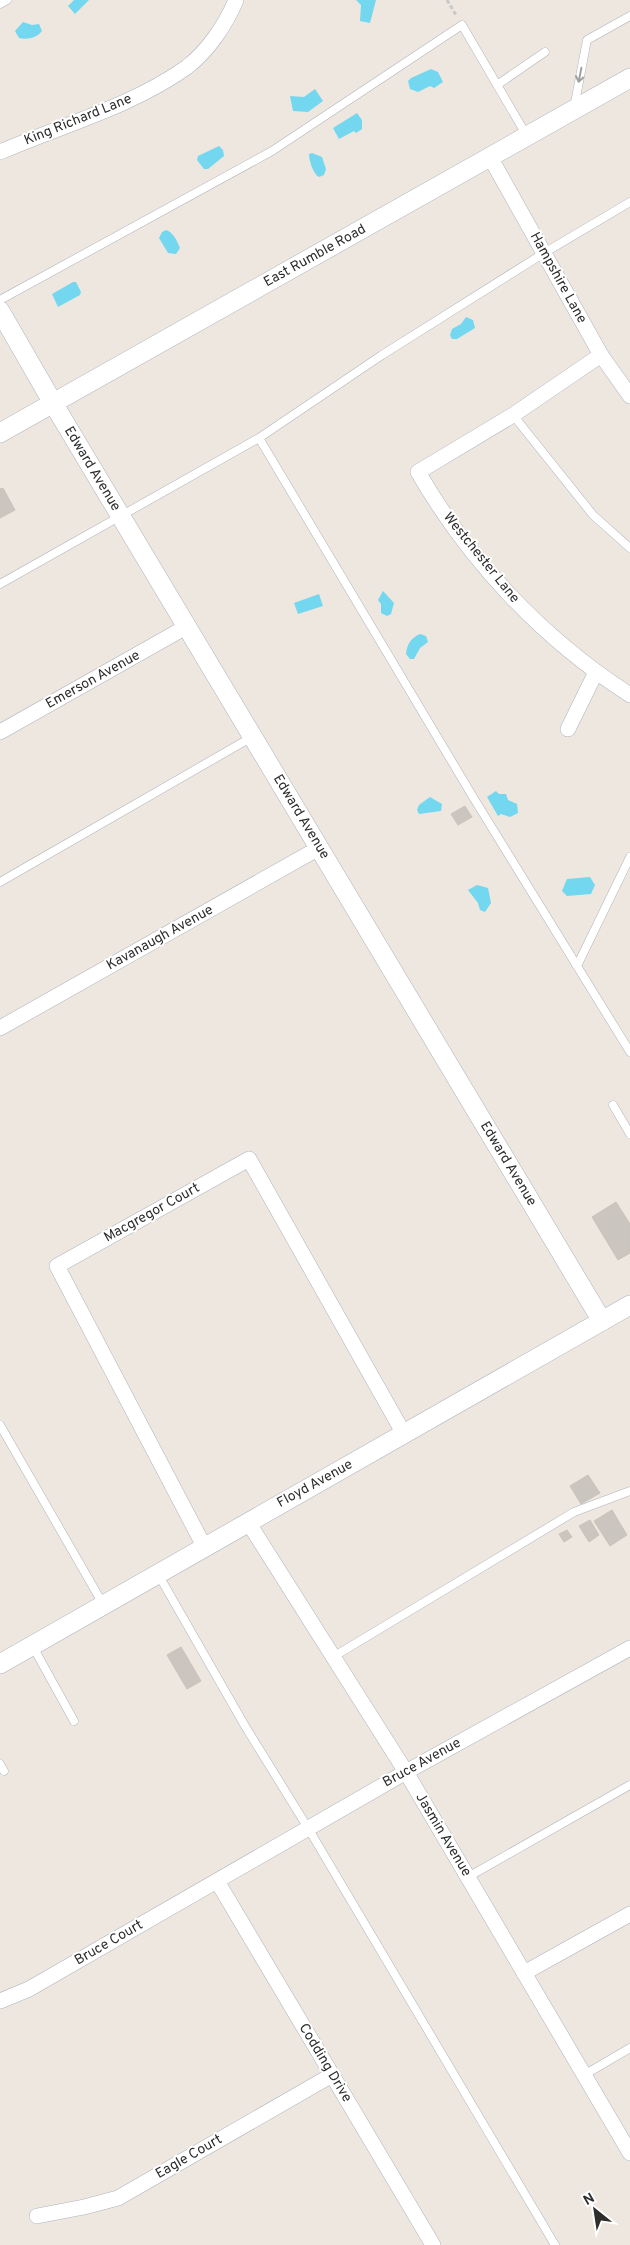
<svg xmlns="http://www.w3.org/2000/svg" width="630" height="2245" font-family="Overpass,sans-serif">
  <rect width="100%" height="100%" fill="#eee7df"/>
  <g fill="#73d7ef">
    <polygon points="74,0 89,0 75,14 68,6"/>
    <polygon points="356,0 376,0 370,23 360,21 361,5"/>
    <path d="M23 22 32 25 39 24 42 31C37 38 27 40 19 38L15 31Z"/>
    <polygon points="431,69 438,72 443,82 434,88 430,86 418,92 410,89 408,81 411,78"/>
    <polygon points="315,89 323,101 308,112 293,111 290,96 304,97"/>
    <polygon points="357,113 362,120 362,129 356,133 354,131 339,139 333,128"/>
    <polygon points="219,146 223,150 224,156 208,169 204,169 197,160 198,156"/>
    <path d="M312 153 322 157 326 169 324 175 319 177C313 174 309 160 309 154Z"/>
    <path d="M166 230C174 233 177 241 180 248L176 254 168 253 159 238 162 232Z"/>
    <polygon points="73,282 76,282 81,292 80,295 58,307 52,294"/>
    <polygon points="466,317 473,320 475,328 457,339 452,339 450,335 452,329 461,324"/>
    <polygon points="383,591 394,603 391,614 387,616 381,613 381,604 378,600"/>
    <polygon points="319,594 323,606 298,614 294,603"/>
    <path d="M420 634 426 636 428 642 420 648 414 659H410L406 654C407 644 411 638 420 634Z"/>
    <polygon points="496,791 499,794 506,794 508,800 517,804 518,813 510,817 501,814 498,816 487,797"/>
    <polygon points="430,797 442,804 441,811 419,814 417,810 419,805"/>
    <polygon points="590,877 595,885 591,894 567,896 562,891 567,879"/>
    <polygon points="477,885 488,888 491,903 485,912 480,910 478,903 468,890"/>
  </g>
  <g fill="#cac5be" stroke="#cac3b9">
    <polygon points="3,488 15,510 0,518 0,489"/>
    <polygon points="465,806 472,817 458,825 451,814"/>
    <polygon points="616,1202 630,1224 630,1253 618,1260 592,1217"/>
    <polygon points="588,1475 600,1493 581,1504 570,1486"/>
    <polygon points="612,1510 627,1535 610,1546 594,1521"/>
    <polygon points="590,1520 599,1535 589,1542 579,1526"/>
    <polygon points="567,1530 572,1537 564,1542 559,1534"/>
    <polygon points="181,1647 201,1681 187,1689 167,1655"/>
  </g>
  <g fill="none" stroke-linecap="round" stroke-linejoin="round">
    <g stroke="#afb3bd" stroke-width="9">
      <g id="service">
        <polyline points="0,4 7,0"/>
        <polyline points="497,85 545,52"/>
        <polyline points="574,108 587,40 630,16"/>
        <polyline points="0,300 272,151 462,25 527,136"/>
        <polyline points="513,415 593,515 630,548"/>
        <polyline points="259,438 473,797 630,1052"/>
        <polyline points="0,584 259,438 382,355 544,253 630,202"/>
        <polyline points="0,882 252,737"/>
        <polyline points="577,966 630,857"/>
        <polyline points="613,1105 630,1134"/>
        <polyline points="0,1425 103,1604"/>
        <polyline points="158,1574 245,1726 308,1828 555,2245"/>
        <polyline points="32,1645 74,1721"/>
        <polyline points="333,1657 574,1512 630,1491"/>
        <polyline points="0,1764 4,1771"/>
        <polyline points="468,1877 630,1785"/>
        <polyline points="584,2075 630,2048"/>
      </g>
    </g>
    <g stroke="#afb3bd" stroke-width="16">
      <g id="minor">
        <path d="M0 152C62 125 131 107 187 67 208 51 226 24 236 0"/>
        <polyline points="490,157 601,355 630,396"/>
        <path d="M601 355 513 415 418 472C470 562 543 639 630 695"/>
        <polyline points="568,729 596,672"/>
        <polyline points="0,732 186,627"/>
        <polyline points="0,1028 319,848"/>
        <polyline points="248,1522 406,1772 630,2153"/>
        <polyline points="205,1548 57,1266 249,1159 404,1434"/>
        <polyline points="217,1881 433,2245"/>
        <polyline points="524,1973 630,1914"/>
        <polyline points="0,2001 29,1989 406,1772 630,1648"/>
        <polyline points="37,2216 84,2207 118,2198 332,2075"/>
      </g>
    </g>
    <g stroke="#afb3bd" stroke-width="20">
      <g id="tertiary">
        <polyline points="0,311 53,403 602,1321"/>
        <polyline points="0,433 630,78"/>
        <polyline points="0,1664 630,1305"/>
      </g>
    </g>
    <polyline stroke="#c8c8c8" stroke-width="3" stroke-dasharray="4 2.5" stroke-linecap="butt" points="447,0 456,15"/>
    <use href="#service" stroke="#fff" stroke-width="8"/>
    <use href="#minor" stroke="#fff" stroke-width="15"/>
    <use href="#tertiary" stroke="#fff" stroke-width="19"/>
  </g>
  <defs><path id="oneway-shaft" d="M-6 0H5M1.5-3L5.5 0L1.5 3" fill="none" stroke-width="1.6" stroke-linecap="round" stroke-linejoin="round" transform="scale(1.25)"/></defs>
  <use stroke="#a0a0a0" href="#oneway-shaft" transform="translate(580 75) rotate(101)"/>
  <g text-anchor="middle" dominant-baseline="central" stroke-width="4" stroke-linejoin="round" paint-order="stroke">
    <g font-size="14" fill="#2d2d2d" stroke="#fff">
      <text transform="translate(78 120) rotate(-22)">King Richard Lane</text>
      <text transform="translate(315 256) rotate(-29)">East Rumble Road</text>
      <text transform="translate(558 278) rotate(61)">Hampshire Lane</text>
      <text transform="translate(92 469) rotate(59)">Edward Avenue</text>
      <text transform="translate(481 558) rotate(51)">Westchester Lane</text>
      <text transform="translate(93 680) rotate(-29)">Emerson Avenue</text>
      <text transform="translate(301 817) rotate(59)">Edward Avenue</text>
      <text transform="translate(160 938) rotate(-29)">Kavanaugh Avenue</text>
      <text transform="translate(508 1164) rotate(59)">Edward Avenue</text>
      <text transform="translate(152 1213) rotate(-29)">Macgregor Court</text>
      <text transform="translate(315 1484) rotate(-29)">Floyd Avenue</text>
      <text transform="translate(422 1763) rotate(-29)">Bruce Avenue</text>
      <text transform="translate(443 1835) rotate(59)">Jasmin Avenue</text>
      <text transform="translate(109 1943) rotate(-30)">Bruce Court</text>
      <text transform="translate(325 2063) rotate(59)">Codding Drive</text>
      <text transform="translate(189 2157) rotate(-30)">Eagle Court</text>
    </g>
  </g>
  <g transform="translate(595 2210) rotate(330)" stroke="#ffffff" stroke-width="4" paint-order="stroke">
  <path d="M0-4L9 19L0 12L-9 19Z" fill="#2d2d2d"/>
  <text y="-8" font-size="14" font-weight="bold" text-anchor="middle" fill="#2d2d2d">N</text>
  </g>
</svg>
